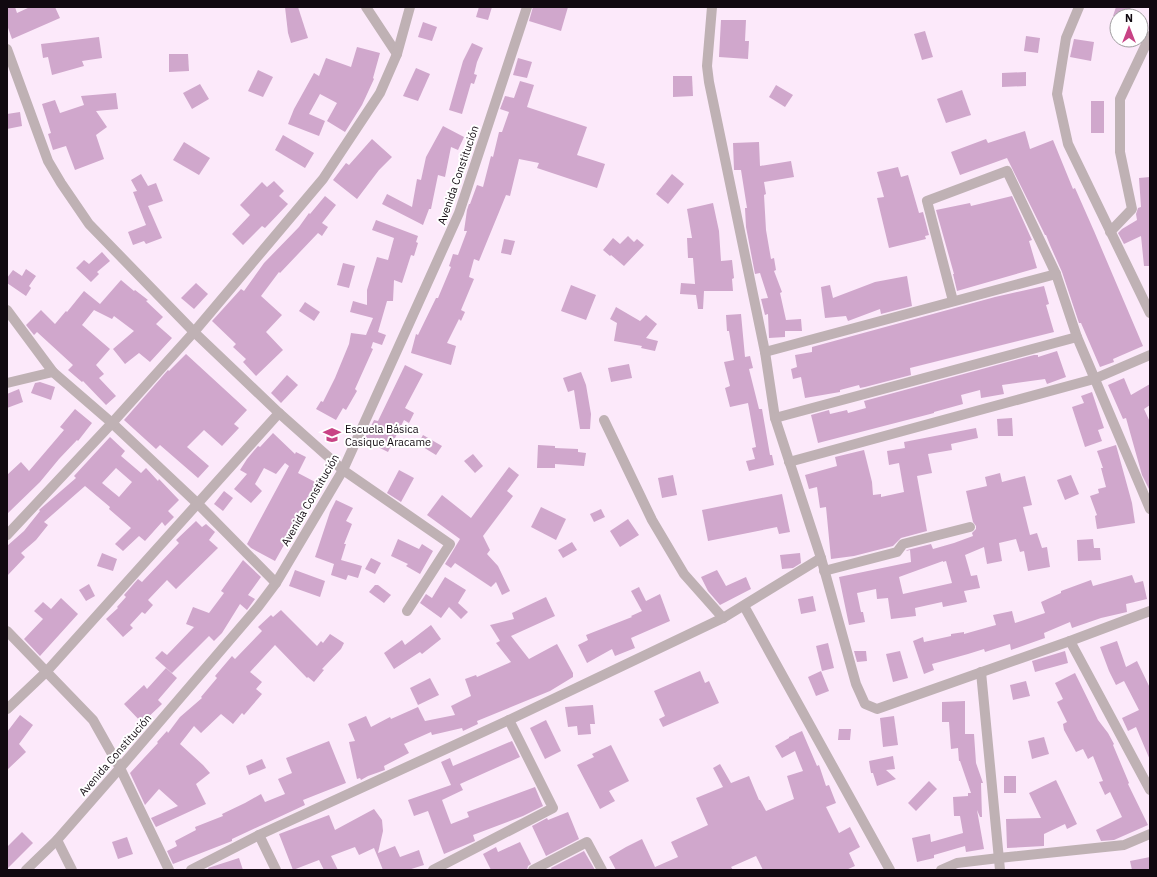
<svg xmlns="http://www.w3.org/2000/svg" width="1157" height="877" font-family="'IBM Plex Sans',sans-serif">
  <rect width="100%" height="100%" fill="#fce9fa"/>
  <g fill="#d0a7cc" fill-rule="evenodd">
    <polygon points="7,7 15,7 17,13 30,7 55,7 60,18 12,39 7,25"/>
    <polygon points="285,7 298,7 308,38 291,43 288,33"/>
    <polygon points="479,7 492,7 488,20 476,17"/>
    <polygon points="533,7 568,7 561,31 529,21"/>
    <polygon points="1116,7 1131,7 1128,16 1113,16"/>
    <polygon points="721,20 746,20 745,41 749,41 748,59 719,57"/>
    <polygon points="423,22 437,27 432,41 418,37"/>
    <polygon points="925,31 933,57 922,60 914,34"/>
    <polygon points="1026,36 1040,38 1038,53 1024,51"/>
    <polygon points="99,37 102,58 82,61 84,66 52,75 48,57 43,58 41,44"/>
    <polygon points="1074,39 1094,42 1091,61 1070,57"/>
    <polygon points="472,43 483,48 477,62 474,74 477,75 474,84 471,83 462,114 449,110 463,61"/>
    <polygon points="357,47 380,53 373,78 374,79 362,105 345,132 327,121 337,103 320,94 309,114 325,121 319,136 288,124 294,109 314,73 319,76 326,58 351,67"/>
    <polygon points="169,54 188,54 189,71 169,72"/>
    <polygon points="518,58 532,62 527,78 513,75"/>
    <polygon points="416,68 430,74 418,101 403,96"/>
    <polygon points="258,70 273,77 263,97 248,91"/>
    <polygon points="1026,72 1026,86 1002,87 1002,73"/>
    <polygon points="673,76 692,76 693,96 673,97"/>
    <polygon points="520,81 534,85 527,107 587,127 577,155 605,164 597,188 537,168 539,163 519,159 510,196 506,195 479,261 474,259 469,277 474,279 461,310 465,312 461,321 459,319 447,343 456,346 451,365 411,353 416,334 418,335 436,298 438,298 451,267 449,266 453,254 458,255 467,231 464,231 467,210 469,204 470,204 477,185 483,187 491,156 493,157 499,132 502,132 509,112 500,109 505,96 514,98"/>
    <polygon points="200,84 209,99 192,109 183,93"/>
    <polygon points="776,85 793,95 785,107 769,97"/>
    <polygon points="962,90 971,115 946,123 937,99"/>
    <polygon points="116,93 118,109 96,111 107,127 96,135 104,159 75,170 66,146 53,150 48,134 51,133 42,104 55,100 60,113 84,105 81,96"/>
    <rect x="1091" y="101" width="13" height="32"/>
    <polygon points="20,112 22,126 7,129 7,114"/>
    <polygon points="443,126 464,137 458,150 451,147 445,177 438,175 431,209 429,209 423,225 382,204 387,194 412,207 417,179 421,180 426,157"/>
    <polygon points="1025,131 1030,149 1053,140 1073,189 1075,188 1094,231 1143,346 1113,359 1114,362 1100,367 1081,323 1079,323 1062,272 1050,245 1046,235 1045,235 1007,158 960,175 951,152 986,139 988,143"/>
    <polygon points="283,135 314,153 305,168 275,150"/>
    <polygon points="372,139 392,157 379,170 357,199 333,180 346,163 349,165"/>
    <polygon points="184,142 210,158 199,175 173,160"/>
    <polygon points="759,142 760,166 791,161 794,177 764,182 766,194 764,195 766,230 771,259 774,258 776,270 774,271 782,292 780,293 786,320 801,319 802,331 785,331 785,337 769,338 768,314 765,315 761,299 768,298 760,273 755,274 746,227 745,208 747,208 741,170 734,170 733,143"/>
    <polygon points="898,167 901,177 908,175 919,213 923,212 929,235 925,236 926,239 889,248 877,198 884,197 877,172"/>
    <polygon points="141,174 148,186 156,183 163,201 148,206 162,238 146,244 144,241 133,245 128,232 146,225 133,192 137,191 131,180"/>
    <polygon points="672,174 684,184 668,204 656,194"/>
    <polygon points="1150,177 1150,266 1144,266 1141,236 1124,244 1118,233 1122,229 1137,220 1136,214 1138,208 1141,207 1139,178"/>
    <polygon points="274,181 284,191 279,196 288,204 265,228 262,226 243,245 232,234 250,215 240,205 262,182 267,187"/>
    <polygon points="325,196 336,205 322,223 328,227 322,236 318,233 280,273 279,272 261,296 282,315 266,332 283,350 256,376 243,362 246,359 233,347 236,344 212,321 241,289 244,291 264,263 299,227 309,213 310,214"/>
    <polygon points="1012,196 1032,240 1029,241 1037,268 957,291 953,274 954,274 936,210 970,203 971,206"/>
    <polygon points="713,203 719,231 721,261 732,260 734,278 732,279 733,291 704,291 703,309 698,309 696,295 680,294 681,283 695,284 693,258 688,258 687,238 692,238 687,209"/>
    <polygon points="376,220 418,236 416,242 418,243 414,256 411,255 402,283 394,280 393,301 387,301 378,332 386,335 382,345 373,342 371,348 373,349 355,389 357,391 346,410 343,408 336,420 316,409 321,401 323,402 335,378 349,344 351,333 366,335 373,318 350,312 353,301 367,305 367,290 377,257 388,260 394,238 372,230"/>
    <polygon points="628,236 634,242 637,239 644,245 624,266 611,255 610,256 603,250 613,238 620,244"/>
    <polygon points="504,239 515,241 511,255 501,253"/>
    <polygon points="102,252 110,261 97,272 99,274 91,282 76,268 84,260 89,264"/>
    <polygon points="343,263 355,266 349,288 337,285"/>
    <polygon points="26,269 36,276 29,286 31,288 26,296 7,283 7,278 13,270 22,276"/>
    <polygon points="907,276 912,306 881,314 880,309 848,321 846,316 825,318 821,287 830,285 833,298 875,282"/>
    <polygon points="121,280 134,291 135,290 148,300 146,301 163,317 156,324 172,338 150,362 139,353 125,364 113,349 134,331 114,316 112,319 94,310 82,325 110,349 96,365 104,374 99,378 116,396 106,405 83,381 82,382 68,370 73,365 37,332 34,335 26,325 41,310 55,324 66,311 67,312 84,291 100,304"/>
    <polygon points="196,283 208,294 194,309 181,298"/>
    <polygon points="571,285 596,295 586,320 561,311"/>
    <polygon points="1044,286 1049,304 1046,305 1054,332 910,368 911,375 865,387 860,388 859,385 840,390 840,392 805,398 801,377 793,379 791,369 797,367 795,355 812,352 812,347 995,297"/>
    <polygon points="305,302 320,312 314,321 299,311"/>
    <polygon points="616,307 640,321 646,315 657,324 646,338 658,341 655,351 641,348 642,346 614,341 617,323 610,319"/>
    <polygon points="741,314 745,357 750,356 753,368 749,369 759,409 762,409 770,455 772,455 774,465 749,471 746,461 755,459 752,448 756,447 748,403 730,407 725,388 730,386 724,362 734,360 729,331 727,331 726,315"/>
    <polygon points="1057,351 1066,377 1047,384 1045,379 1002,385 1004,394 981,398 980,390 961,395 963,404 934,412 934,413 818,443 811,415 829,410 830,414 847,410 848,413 866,408 864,401 1034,355 1038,355 1038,357"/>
    <polygon points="186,354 247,410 234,424 239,428 222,446 204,430 187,447 209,466 198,478 160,445 156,449 124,420 168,370 169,371"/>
    <polygon points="629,364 632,378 611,382 608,368"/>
    <polygon points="405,365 423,374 405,408 414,413 409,423 404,420 388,452 364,440 374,420 378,421"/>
    <polygon points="581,372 586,385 591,414 590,429 580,429 574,390 568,392 563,378"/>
    <polygon points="287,375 298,385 281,403 271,393"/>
    <polygon points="1124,378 1131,395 1150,384 1150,405 1144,409 1150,422 1150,491 1142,475 1126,418 1123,419 1108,385"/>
    <polygon points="40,382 55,387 51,400 31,393 35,383"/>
    <polygon points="19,389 23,402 7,408 7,394"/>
    <polygon points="1092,392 1104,428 1098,430 1102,441 1085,447 1072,407 1084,403 1081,396"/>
    <polygon points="75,409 92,423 78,441 77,440 59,459 40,482 7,514 7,475 21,462 29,471 64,430 60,427"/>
    <polygon points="1012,418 1013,436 998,436 997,419"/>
    <polygon points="976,428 978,438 951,444 952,450 928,454 932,473 917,476 927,531 901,538 893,546 854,556 831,559 826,507 820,508 817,487 809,489 805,475 837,466 835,457 864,450 872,482 873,495 881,494 881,497 904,492 899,463 889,465 887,451 905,448 904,442"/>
    <polygon points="273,433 295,454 296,452 306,457 298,473 319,484 304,511 307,512 301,522 298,520 275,561 251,548 247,544 289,466 285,463 276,474 264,468 255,484 262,491 251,503 234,489 247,474 240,470 247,459 258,446 260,447"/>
    <polygon points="423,435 442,446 436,455 418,444"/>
    <path d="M110 437 125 451 121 456 141 473 146 468 158 481 159 479 179 500 168 511 174 517 165 526 162 522 145 541 139 536 123 551 115 544 131 528 109 509 110 507 85 486 44 522 48 525 36 540 21 553 25 557 7 576V546L24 531 40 511 39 510 76 478 74 476ZM116 468 132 482 119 497 102 483Z"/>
    <polygon points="538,445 555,446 555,448 578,449 578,452 586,453 584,466 555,464 555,468 537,468"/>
    <polygon points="1116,445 1132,503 1135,523 1097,529 1095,516 1097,515 1090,496 1099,493 1098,489 1106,487 1101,468 1103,468 1097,451"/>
    <polygon points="473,454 483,466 475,473 464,461"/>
    <polygon points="509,467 519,475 507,491 513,496 483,536 490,550 487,554 498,566 510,591 502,595 496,582 491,587 455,563 451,568 445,564 460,539 427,515 442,495 471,518"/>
    <polygon points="399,470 414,478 401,502 387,493"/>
    <path d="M1000 473 1002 482 1025 476 1032 505 1023 507 1030 535 1037 533 1042 548 1047 547 1050 567 1028 571 1024 551 1020 552 1016 539 999 543 1002 561 987 564 984 547 965 555 971 576 977 575 980 588 964 591 967 602 943 607 942 602 915 608 916 616 891 619 888 598 877 599 876 589 857 593 861 612H863L865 622 849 625 839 577 911 562 910 550 906 551 907 550 931 544 933 549 954 543 973 536 972 533 976 529V526L973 522 966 491 987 486 985 477ZM943 561V562L946 561 952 583 903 594 899 577Z"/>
    <polygon points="673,475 677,495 662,498 658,478"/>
    <polygon points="1071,475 1079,494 1065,500 1057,480"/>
    <polygon points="224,491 233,498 223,511 214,504"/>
    <polygon points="782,494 790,532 779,534 777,527 708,541 702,510"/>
    <polygon points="336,500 353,508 346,521 352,524 344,544 346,544 341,560 362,566 358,578 348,575 346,580 331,575 334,564 315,557 330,512"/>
    <polygon points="541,507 566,519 556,540 531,527"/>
    <polygon points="601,509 605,517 594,522 590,514"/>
    <polygon points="628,519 639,535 620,547 610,531"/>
    <polygon points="196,521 202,527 206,524 215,532 209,540 218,548 176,589 167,580 148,600 153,605 145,614 142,612 130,625 133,628 123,637 106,619 118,608 117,607 126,597 124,595 138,579 142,582 179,543 176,540"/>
    <polygon points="398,539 419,549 422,544 433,551 420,574 406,566 408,564 391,556"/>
    <polygon points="1093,539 1094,548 1100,548 1101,560 1078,561 1077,540"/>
    <polygon points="572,542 577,550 563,558 558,550"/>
    <polygon points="102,553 117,559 113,571 97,566"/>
    <polygon points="800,553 801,563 793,568 782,569 780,555"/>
    <polygon points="371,558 381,563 375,574 365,569"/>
    <polygon points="243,560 261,577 248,595 255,599 247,610 240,604 222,633 214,641 209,636 172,673 155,658 162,651 167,655 194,627 186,624 193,607 209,613 224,593 221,591"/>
    <polygon points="295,570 325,581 320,597 289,586"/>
    <polygon points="717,570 726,586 746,577 751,589 720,605 708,591 701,577"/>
    <polygon points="1132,575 1135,583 1143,581 1147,599 1126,604 1127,612 1101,618 1072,628 1070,622 1044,633 1045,638 1011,650 1010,644 985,652 984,649 968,654 932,664 934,670 924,674 913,641 923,637 924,642 951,636 951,634 964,632 964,634 996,625 993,615 1012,611 1015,623 1045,613 1041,602 1061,593 1061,591 1091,580 1093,586"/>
    <polygon points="445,577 466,590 458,603 468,612 461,619 449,607 441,618 420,603 426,594 432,598"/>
    <polygon points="89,584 95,596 86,601 79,590"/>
    <polygon points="375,585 378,585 391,595 384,603 369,592"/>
    <polygon points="639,587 646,601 660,594 670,621 631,638 635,648 615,656 612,649 587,663 578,645 588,640 586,635 632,617 631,616 642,611 631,591"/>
    <polygon points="813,596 816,611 801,614 798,599"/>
    <polygon points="546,597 555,616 511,636 529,659 557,644 573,673 573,677 550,691 477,721 478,724 463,731 462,728 432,735 431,732 404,744 409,753 384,766 385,770 368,776 361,780 360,778 357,779 349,742 355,741 348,724 366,716 371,727 390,717 391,719 418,707 425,721 455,715 451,706 471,696 465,679 476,675 477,677 511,662 496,643 500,641 490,625 514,619 512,613"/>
    <polygon points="61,598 78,614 40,656 24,639 43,619 34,611 43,602 51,609"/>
    <polygon points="281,610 317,646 321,641 323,643 330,634 344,643 341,649 322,669 324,670 314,682 308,677 307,678 275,645 250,672 262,682 256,689 262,694 244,715 242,713 233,724 221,714 201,733 194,726 180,744 203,765 210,773 196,784 206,804 156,827 151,818 178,806 159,789 145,805 130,773 158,743 157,742 167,731 168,733 180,717 202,698 201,697 217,678 215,676 232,656 235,659 262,631 258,627 271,615 273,617"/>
    <polygon points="431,625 441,639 422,654 420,652 394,669 384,653 402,640 405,645"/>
    <polygon points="1117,641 1126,667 1137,661 1150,688 1150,760 1136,727 1128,731 1122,718 1139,710 1124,681 1116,685 1109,671 1100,647"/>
    <polygon points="828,643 834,668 822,671 816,646"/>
    <polygon points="854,651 866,651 867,661 857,662"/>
    <polygon points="900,651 908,678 893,682 886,654"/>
    <polygon points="1065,651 1068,663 1035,672 1032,661"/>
    <polygon points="166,668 177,678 158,700 162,704 142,723 124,704 144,685 147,689"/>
    <polygon points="700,671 705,683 709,681 719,703 663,727 659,719 665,716 654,691"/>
    <polygon points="821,671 829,691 816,696 808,677"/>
    <polygon points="1075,673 1098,720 1108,733 1114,744 1113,745 1129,783 1128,784 1148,825 1114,840 1101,841 1096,830 1122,817 1110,792 1105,795 1099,782 1103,781 1093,756 1088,759 1083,749 1076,752 1064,730 1063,724 1067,722 1057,702 1063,699 1055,683"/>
    <polygon points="430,678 439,695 418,705 410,688"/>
    <polygon points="1026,681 1030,696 1013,700 1010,685"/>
    <polygon points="965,701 965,734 974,734 976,763 983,783 981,783 982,817 980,817 977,810 984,849 966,852 965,846 934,855 934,858 917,862 912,838 930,834 931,842 963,833 960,816 954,816 953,797 968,796 968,793 971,793 960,761 959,761 958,748 951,749 949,722 942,722 942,702"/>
    <polygon points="593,705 595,724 590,724 591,734 578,735 577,726 568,727 565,707"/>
    <polygon points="20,715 33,725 19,744 26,752 7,770 7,732"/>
    <polygon points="894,716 898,745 883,747 880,718"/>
    <polygon points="546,720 561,751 545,759 530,728"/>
    <polygon points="839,729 851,729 850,740 838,740"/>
    <polygon points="802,731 817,766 819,765 826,786 829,785 836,803 826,807 839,833 850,827 860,847 849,853 855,866 846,870 763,870 756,856 731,867 733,870 616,870 609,857 626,847 642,839 655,867 678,857 671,842 708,825 696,798 723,787 713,768 720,764 731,783 749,776 759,800 760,800 766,811 794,799 787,776 803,771 795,751 782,758 775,746 789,738 789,737"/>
    <polygon points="1044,737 1049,754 1032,759 1028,741"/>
    <polygon points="329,741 346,783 303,800 305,805 232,839 232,841 173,864 167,851 177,846 175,841 196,830 195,827 223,816 222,814 245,803 261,794 265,802 285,794 278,779 292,773 286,758"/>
    <polygon points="512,741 520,757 460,784 463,790 442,800 451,824 469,817 467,812 535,787 543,806 523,816 473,835 475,841 444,854 428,811 414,816 408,800 451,785 441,762 450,758 453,766"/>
    <polygon points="611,745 629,781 609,791 615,801 600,809 577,765 594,757 592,754"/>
    <polygon points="893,756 895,769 886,770 896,779 877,786 873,773 871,773 869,761"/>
    <polygon points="262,759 266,768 249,775 246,766"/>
    <rect x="1004" y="776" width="12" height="17"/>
    <polygon points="1056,780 1077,824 1067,829 1065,824 1044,834 1044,846 1007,848 1006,819 1041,818 1029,793"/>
    <polygon points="929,781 937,789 916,811 908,803"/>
    <polygon points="374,809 382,820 383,831 378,853 395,846 400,857 419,850 424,865 408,870 383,870 374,848 359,855 355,847 331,856 338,870 324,870 319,860 293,870 279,834 329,815 335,830"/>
    <polygon points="568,812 579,839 546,856 532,826 547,818 548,820"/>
    <polygon points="22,832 33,843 7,869 7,847"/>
    <polygon points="127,837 133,854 118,859 112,842"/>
    <polygon points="520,842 531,864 528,866 527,870 491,870 483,854 496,847 498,852"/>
    <polygon points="584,851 595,870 552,870 551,868"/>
    <polygon points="1150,857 1150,870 1132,870 1130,861"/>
    <polygon points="239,858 243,870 209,870 208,868 211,867"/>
  </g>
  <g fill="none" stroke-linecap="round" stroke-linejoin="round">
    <g stroke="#bfb1b4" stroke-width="10">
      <polyline points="366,7 397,54"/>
      <polyline points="712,7 707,66 709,82 765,352 775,418 821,558 856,684 865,704 877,709 1070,641 1150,611"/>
      <polyline points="1079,7 1066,38 1057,94 1068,144 1150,313"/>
      <polyline points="7,49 48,161 61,183 89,224 194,332 279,413 343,470 450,544 407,611"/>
      <polyline points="1110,232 1132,209 1120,152 1120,99 1150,36"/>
      <polyline points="953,301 927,201 1007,171 1056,274 1077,337 1150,509"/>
      <polyline points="7,310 53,372 112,423 198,504 276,583"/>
      <polyline points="765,352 1056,274"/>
      <polyline points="7,383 53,372"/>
      <polyline points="775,418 1077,337"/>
      <polyline points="604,420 652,520 684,574 723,618"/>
      <polyline points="789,462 1094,379 1150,355"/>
      <polyline points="7,535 112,423 194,332 323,179 380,93 397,54 410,7"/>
      <polyline points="824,571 897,552 903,544 970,527"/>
      <polyline points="744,606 890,870"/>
      <polyline points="7,631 93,720 120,768 169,870"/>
      <polyline points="1070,641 1150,790"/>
      <polyline points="981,672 1000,870"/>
      <polyline points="7,709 47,671 279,413"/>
      <polyline points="259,835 276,870"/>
      <polyline points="57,840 72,870"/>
      <polyline points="26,870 57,840 120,768 258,607 276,583 343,470 459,213 527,7"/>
      <polyline points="191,870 259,835 509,720 723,618 821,558"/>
      <polyline points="433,870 553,808 509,720"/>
      <polyline points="533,870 587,842 602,870"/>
      <polyline points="941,870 957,863 999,858 1124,845 1150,834"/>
    </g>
  </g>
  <defs>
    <g id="school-bare" transform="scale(1.38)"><path d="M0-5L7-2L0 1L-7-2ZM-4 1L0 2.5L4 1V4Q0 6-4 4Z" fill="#c84385" stroke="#fff" stroke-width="2.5" paint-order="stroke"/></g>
  </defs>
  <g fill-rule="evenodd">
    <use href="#school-bare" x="332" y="435"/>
  </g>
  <g text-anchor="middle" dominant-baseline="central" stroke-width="4" stroke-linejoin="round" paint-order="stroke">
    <g font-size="11" fill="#110910" stroke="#fff">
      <text transform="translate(458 175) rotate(-71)">Avenida Constitución</text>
      <text transform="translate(310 500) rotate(-60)">Avenida Constitución</text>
      <text transform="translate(115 755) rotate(-49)">Avenida Constitución</text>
    </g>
    <g font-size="11" fill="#110910" stroke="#fff" text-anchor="start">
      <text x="345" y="429">Escuela Básica<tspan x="345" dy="13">Casique Aracame</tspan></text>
    </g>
  </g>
  <rect width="1157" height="877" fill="none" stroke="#110910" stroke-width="16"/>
  <g transform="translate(1129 28)"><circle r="19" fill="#ffffff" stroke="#a09d9f"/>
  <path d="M0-3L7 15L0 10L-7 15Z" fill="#c84385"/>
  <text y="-6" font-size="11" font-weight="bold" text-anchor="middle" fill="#110910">N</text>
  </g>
</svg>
